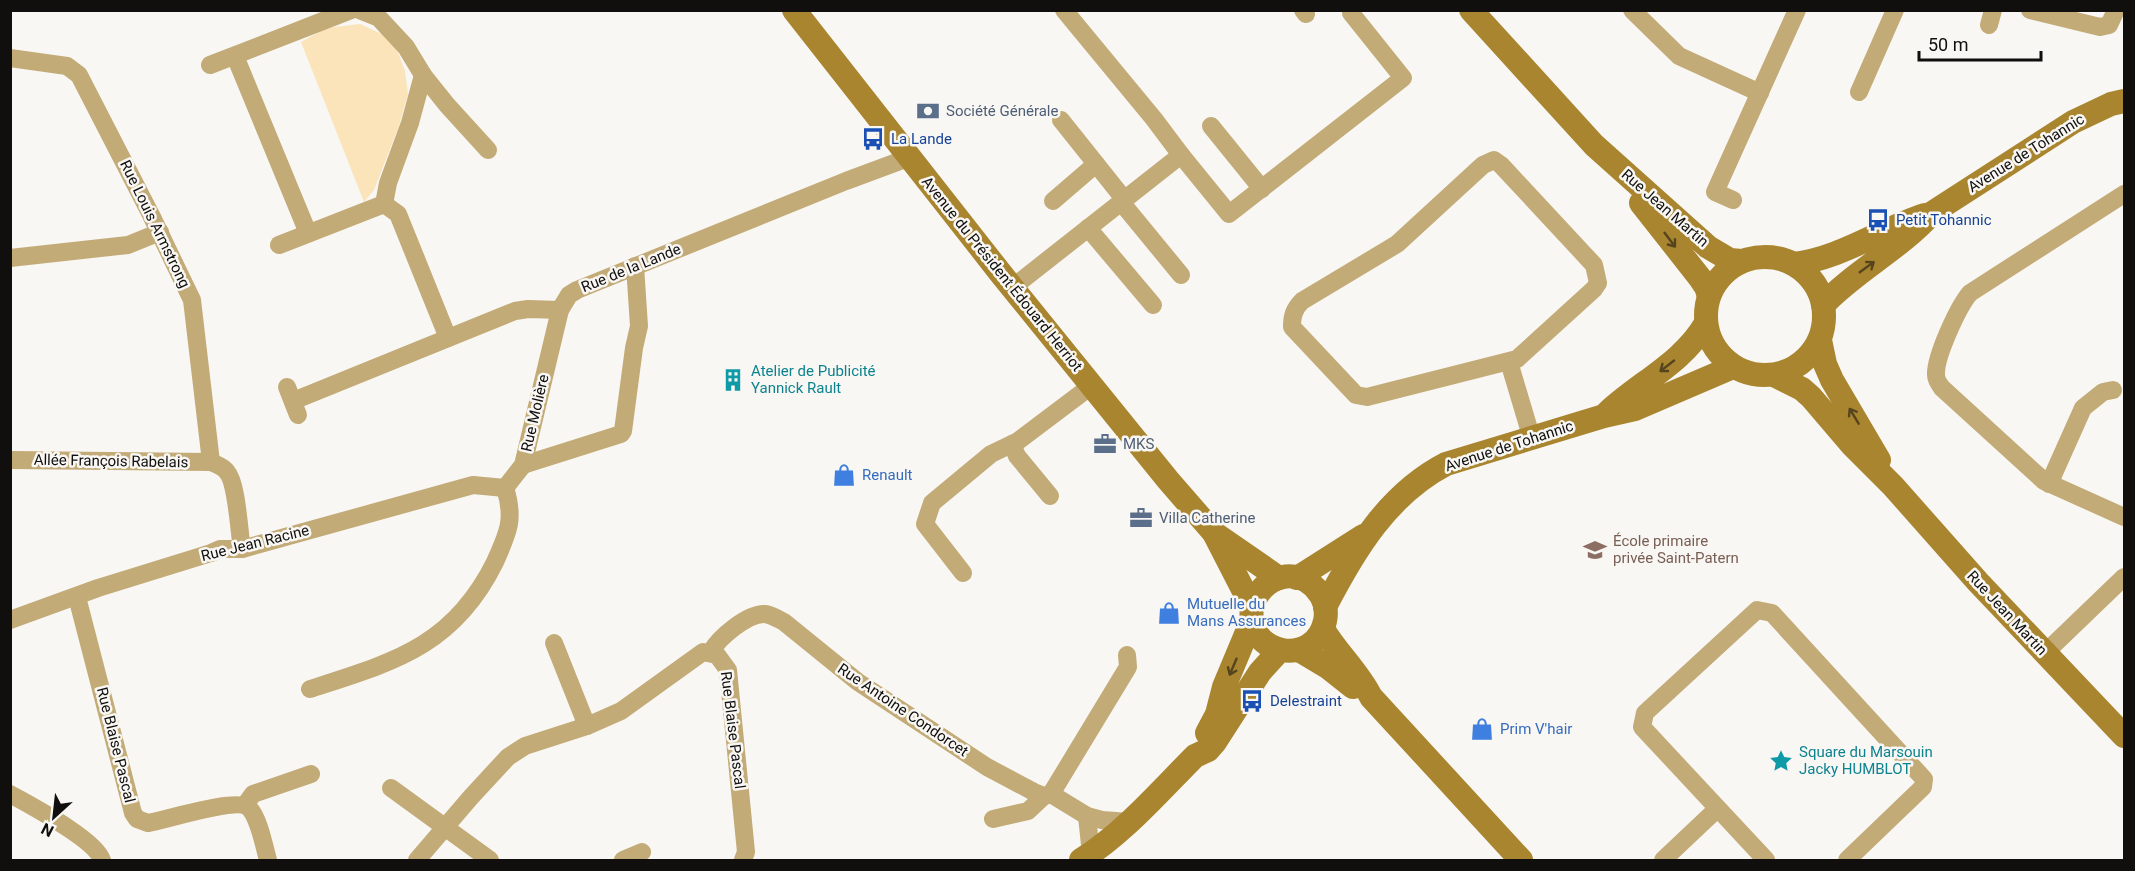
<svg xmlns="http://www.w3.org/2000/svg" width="2135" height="871" font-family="Roboto,sans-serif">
  <rect width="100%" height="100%" fill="#f9f7f3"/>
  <polygon fill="#fce4ba" points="360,24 384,35 397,50 405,71 408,94 399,126 374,190 364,202 301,42 326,28"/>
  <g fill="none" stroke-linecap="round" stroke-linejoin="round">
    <g stroke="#c3ab78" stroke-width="18">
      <polyline points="359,10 379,18 406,47 423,75 447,105 488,150"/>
      <polyline points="1303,10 1306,14"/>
      <polyline points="1632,10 1679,56 1760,93"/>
      <polyline points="2030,10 2100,27 2109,25 2116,10"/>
      <polyline points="1989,25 1993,10"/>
      <polyline points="235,56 308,233"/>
      <path d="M10 58 67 66 79 75 151 215 192 300 211 462C217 465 223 466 227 472 237 483 239 532 242 549"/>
      <polyline points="210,65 351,10"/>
      <polyline points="1859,92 1895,10"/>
      <polyline points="1061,120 1124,199"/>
      <polyline points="1211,126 1262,189"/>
      <polyline points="1181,155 1229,214 1403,78 1351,13"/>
      <path d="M1494 160 1501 165 1594 265 1598 283 1594 289 1517 359 1367 397 1356 395 1292 327C1292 316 1294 309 1302 301L1397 244 1483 165Z"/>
      <path d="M2124 194 1970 293C1958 307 1935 357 1936 375 1936 380 1939 384 1942 388L2044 481 2124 517"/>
      <polyline points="1733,200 1715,192 1797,10"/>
      <polyline points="1053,201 1096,164"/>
      <polyline points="1121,202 1181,275"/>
      <polyline points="384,204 398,214 448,338"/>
      <polyline points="384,204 388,183 410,123 423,75"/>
      <polyline points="1088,228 1153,305"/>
      <polyline points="279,245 384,204"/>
      <polyline points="10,258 128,245 160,232"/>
      <polyline points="1012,288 1181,155 1154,119 1064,10"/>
      <polyline points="1509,362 1532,439"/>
      <polyline points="287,387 298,415"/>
      <polyline points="293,401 515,311 528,309 560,310 569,295 577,290 846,181 908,158"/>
      <polyline points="1012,444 1017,456 1050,496"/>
      <polyline points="10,460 211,462"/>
      <polyline points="523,465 621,434 623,431 634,348 639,326 635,266"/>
      <polyline points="2049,484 2083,408 2103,392 2113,390"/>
      <polyline points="505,488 523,465 560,310"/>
      <polyline points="963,573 925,524 932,503 991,454 1018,441 1091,386"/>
      <path d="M77 597 133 813 137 819 148 823C166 820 238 797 249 808 259 818 264 846 268 860"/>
      <polyline points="10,620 98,588 211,553 220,549 242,549 473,485 505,488"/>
      <polyline points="554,643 587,726"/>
      <path d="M711 652C718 638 748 613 765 614 772 615 778 619 784 622L858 682 987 767 1034 792 1044 796 1051 794"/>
      <polyline points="2045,653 2124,577"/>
      <polyline points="1127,655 1128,667 1051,794 1087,816 1102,820 1129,822"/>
      <path d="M310 689C393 662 453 647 495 562 508 533 515 519 505 488"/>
      <polyline points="391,788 490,860"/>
      <path d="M10 794C31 806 95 839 102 860"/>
      <polyline points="245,805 253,794 311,774"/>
      <polyline points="1087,816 1090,845 1093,853"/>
      <polyline points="993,819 1028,811 1044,796"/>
      <polyline points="417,860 471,797 508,757 525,746 587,726 621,711 703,652 717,655 728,670 746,852 743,860"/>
      <polyline points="623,860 642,852"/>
      <polyline points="1663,860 1717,809"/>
      <polyline points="1766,860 1642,727 1645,713 1757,610 1772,613 1924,779 1923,787 1847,860"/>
    </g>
    <g stroke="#a9852f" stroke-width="24">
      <polyline points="794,10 1002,275 1168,480 1214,533 1279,578"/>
      <polyline points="1471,10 1594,145 1708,247 1730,260 1742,261"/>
      <polyline points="1641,203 1700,278 1706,287 1709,296"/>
      <circle cx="1765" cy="316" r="59"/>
      <path d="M1793 264C1840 259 1881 229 1925 215"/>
      <path d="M1823 305C1856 270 1900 249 1932 213L2073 122 2111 104 2124 101"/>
      <polyline points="1820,340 1825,364 1832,380 1879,460"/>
      <polyline points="1774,375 1802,389 1811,397 1852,445 1893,486 1978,582 2124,736"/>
      <path d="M1608 412C1640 382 1683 363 1706 323"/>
      <path d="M1215 535 1252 607C1245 656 1315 668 1325 621 1327 612 1325 602 1320 594 1300 564 1261 575 1252 607"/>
      <polyline points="1297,578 1363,536"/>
      <path d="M1325 607C1354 551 1388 494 1446 464L1604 416 1635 409 1733 367"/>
      <path d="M1323 629C1337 653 1358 671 1371 697L1521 860"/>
      <polyline points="1299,650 1329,668 1353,687"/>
      <polyline points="1207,733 1217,714 1224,687 1252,620"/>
      <path d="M1081 860C1124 833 1159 792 1195 756L1208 750 1215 742 1260 672 1280 650"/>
    </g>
  </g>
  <defs><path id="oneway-shaft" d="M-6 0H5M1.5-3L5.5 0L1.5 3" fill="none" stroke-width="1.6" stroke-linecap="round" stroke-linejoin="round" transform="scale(1.5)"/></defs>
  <g stroke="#55441d">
    <use href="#oneway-shaft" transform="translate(1670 240) rotate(53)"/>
    <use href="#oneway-shaft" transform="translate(1867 267) rotate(-36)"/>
    <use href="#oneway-shaft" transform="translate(1667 366) rotate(142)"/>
    <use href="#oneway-shaft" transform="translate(1854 416) rotate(-121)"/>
    <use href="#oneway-shaft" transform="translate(1233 667) rotate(113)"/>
  </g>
  <defs>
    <g id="bank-bare" transform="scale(1.8)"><path d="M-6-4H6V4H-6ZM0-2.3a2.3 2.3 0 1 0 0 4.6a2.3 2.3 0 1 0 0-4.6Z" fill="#5c6f8a" stroke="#f9f7f3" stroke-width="2.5" paint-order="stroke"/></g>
    <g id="bus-bare" transform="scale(1.8)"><path d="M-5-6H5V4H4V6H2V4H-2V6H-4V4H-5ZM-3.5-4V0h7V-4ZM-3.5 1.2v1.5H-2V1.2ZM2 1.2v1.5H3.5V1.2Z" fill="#1a4fb4" stroke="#f9f7f3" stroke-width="2.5" paint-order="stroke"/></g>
    <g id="building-bare" transform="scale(1.8)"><path d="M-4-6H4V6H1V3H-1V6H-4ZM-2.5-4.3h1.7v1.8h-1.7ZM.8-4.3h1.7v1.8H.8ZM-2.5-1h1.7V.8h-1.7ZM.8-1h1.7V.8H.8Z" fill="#0f9aa8" stroke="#f9f7f3" stroke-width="2.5" paint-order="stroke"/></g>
    <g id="office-bare" transform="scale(1.8)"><path d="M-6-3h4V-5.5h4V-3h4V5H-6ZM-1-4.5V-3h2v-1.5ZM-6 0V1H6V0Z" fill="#5c6f8a" stroke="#f9f7f3" stroke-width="2.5" paint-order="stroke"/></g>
    <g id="shop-bare" transform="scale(1.8)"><path d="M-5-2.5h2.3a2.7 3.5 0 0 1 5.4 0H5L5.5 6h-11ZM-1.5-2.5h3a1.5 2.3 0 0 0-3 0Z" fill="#3f7fe0" stroke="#f9f7f3" stroke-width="2.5" paint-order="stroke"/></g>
    <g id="school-bare" transform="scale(1.8)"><path d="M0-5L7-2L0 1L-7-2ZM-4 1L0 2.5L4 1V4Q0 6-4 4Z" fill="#8d6e63" stroke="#f9f7f3" stroke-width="2.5" paint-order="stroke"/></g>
    <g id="sight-bare" transform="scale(1.8)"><path d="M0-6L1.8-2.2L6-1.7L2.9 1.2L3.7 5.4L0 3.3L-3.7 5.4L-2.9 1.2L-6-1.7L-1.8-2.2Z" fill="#0f9aa8" stroke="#f9f7f3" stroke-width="2.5" paint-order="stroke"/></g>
  </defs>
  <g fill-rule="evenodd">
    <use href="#bank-bare" x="928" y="111"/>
    <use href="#bus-bare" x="873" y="139"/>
    <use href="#bus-bare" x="1878" y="220"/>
    <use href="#building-bare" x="733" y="380"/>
    <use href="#office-bare" x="1105" y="444"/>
    <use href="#shop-bare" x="844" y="475"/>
    <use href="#office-bare" x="1141" y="518"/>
    <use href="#school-bare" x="1595" y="550"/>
    <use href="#shop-bare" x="1169" y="613"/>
    <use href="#bus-bare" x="1252" y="701"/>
    <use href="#shop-bare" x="1482" y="729"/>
    <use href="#sight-bare" x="1781" y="761"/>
  </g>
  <g text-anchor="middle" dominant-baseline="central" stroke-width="5" stroke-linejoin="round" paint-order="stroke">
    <g font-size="15" fill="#4e5e75" stroke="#f9f7f3" text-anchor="start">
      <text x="946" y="111">Société Générale</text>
      <text x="1123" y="444">MKS</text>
      <text x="1159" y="518">Villa Catherine</text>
    </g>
    <g font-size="15" fill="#164399" stroke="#f9f7f3" text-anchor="start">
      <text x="891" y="139">La Lande</text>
      <text x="1896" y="220">Petit Tohannic</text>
      <text x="1270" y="701">Delestraint</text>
    </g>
    <g font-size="15" fill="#100f0e" stroke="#f9f7f3">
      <text transform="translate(2026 153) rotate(-32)">Avenue de Tohannic</text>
      <text transform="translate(1665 208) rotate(41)">Rue Jean Martin</text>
      <text transform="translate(155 224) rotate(64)">Rue Louis Armstrong</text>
      <text transform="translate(631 268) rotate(-22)">Rue de la Lande</text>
      <text transform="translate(1002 274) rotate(51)">Avenue du Président Édouard Herriot</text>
      <text transform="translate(535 413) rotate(-77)">Rue Molière</text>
      <text transform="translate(1509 446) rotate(-18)">Avenue de Tohannic</text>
      <text transform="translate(111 461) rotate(1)">Allée François Rabelais</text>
      <text transform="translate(255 543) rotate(-14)">Rue Jean Racine</text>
      <text transform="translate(2007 613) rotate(47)">Rue Jean Martin</text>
      <text transform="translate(903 710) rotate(34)">Rue Antoine Condorcet</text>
      <text transform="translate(733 730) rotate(83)">Rue Blaise Pascal</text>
      <text transform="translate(116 745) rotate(76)">Rue Blaise Pascal</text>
    </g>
    <g font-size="15" fill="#0d838f" stroke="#f9f7f3" text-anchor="start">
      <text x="751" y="371">Atelier de Publicité<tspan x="751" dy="17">Yannick Rault</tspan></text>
      <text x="1799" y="752">Square du Marsouin<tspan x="1799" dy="17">Jacky HUMBLOT</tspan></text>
    </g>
    <g font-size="15" fill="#366cbe" stroke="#f9f7f3" text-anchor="start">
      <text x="862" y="475">Renault</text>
      <text x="1187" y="604">Mutuelle du<tspan x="1187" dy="17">Mans Assurances</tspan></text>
      <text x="1500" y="729">Prim V'hair</text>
    </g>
    <g font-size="15" fill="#785e54" stroke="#f9f7f3" text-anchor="start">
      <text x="1613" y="541">École primaire<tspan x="1613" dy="17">privée Saint-Patern</tspan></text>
    </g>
  </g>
  <rect width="2135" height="871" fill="none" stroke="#100f0e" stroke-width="24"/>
  <g transform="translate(54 817) rotate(207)" stroke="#f9f7f3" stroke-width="4.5" paint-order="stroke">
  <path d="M0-4.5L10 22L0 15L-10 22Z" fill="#100f0e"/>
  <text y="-9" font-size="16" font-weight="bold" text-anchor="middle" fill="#100f0e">N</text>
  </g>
  <path d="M1919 51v9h122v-9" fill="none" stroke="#100f0e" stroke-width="3"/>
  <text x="1928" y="51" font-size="18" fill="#100f0e" stroke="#f9f7f3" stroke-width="4.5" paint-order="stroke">50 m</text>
</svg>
